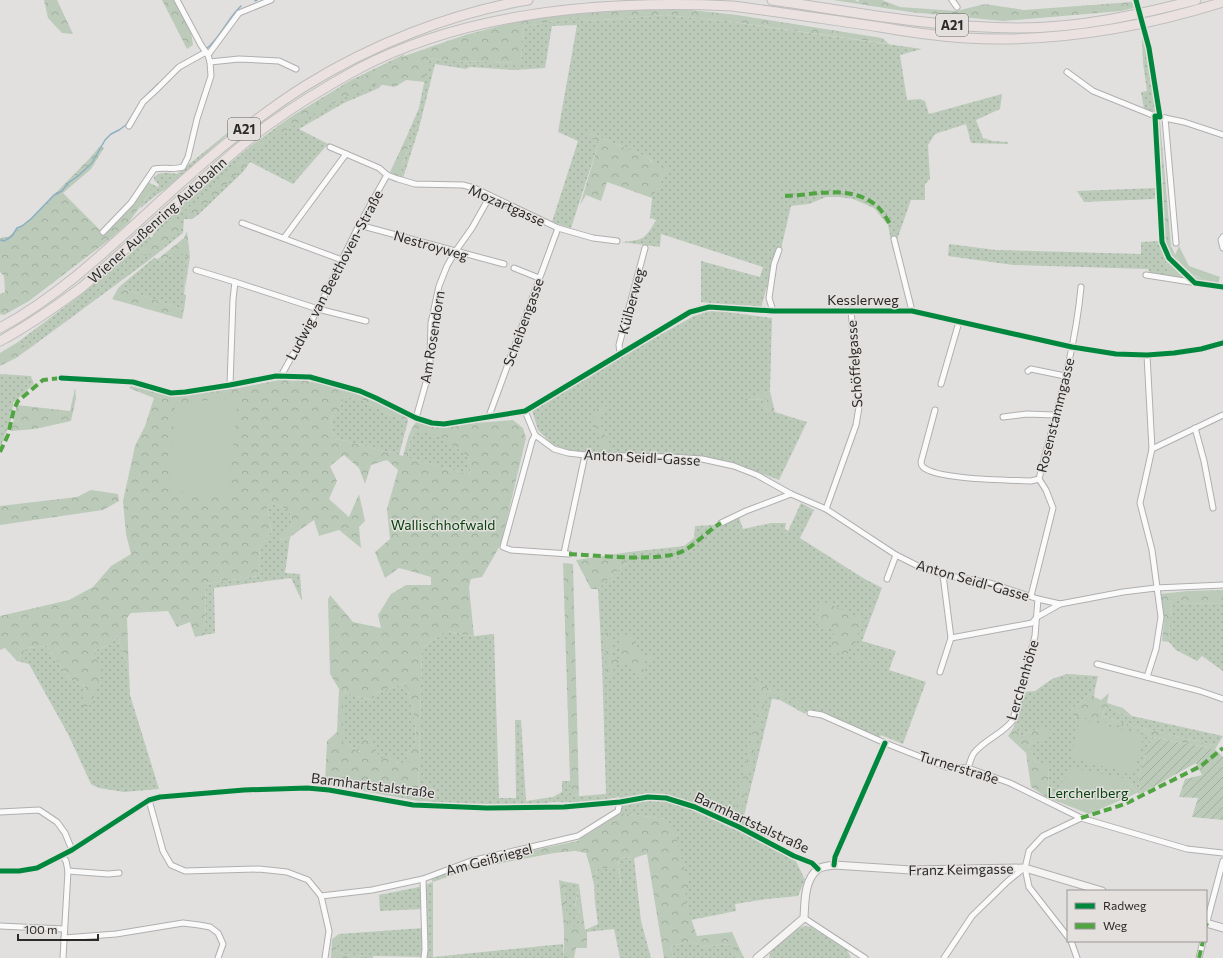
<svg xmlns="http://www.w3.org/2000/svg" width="1223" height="958" font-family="Commissioner,sans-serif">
  <defs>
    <pattern id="grass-dots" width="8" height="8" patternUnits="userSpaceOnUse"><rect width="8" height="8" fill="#bbcab9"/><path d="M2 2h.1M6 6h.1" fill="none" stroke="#a1ae9f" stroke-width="1.8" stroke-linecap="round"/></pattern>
    <pattern id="forest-crowns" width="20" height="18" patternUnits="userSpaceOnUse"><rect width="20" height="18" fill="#bbcab9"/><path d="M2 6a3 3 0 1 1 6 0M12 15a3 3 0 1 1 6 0" fill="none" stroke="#a1ae9f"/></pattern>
    <pattern id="garden-furrows" width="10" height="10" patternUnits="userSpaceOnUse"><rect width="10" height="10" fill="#bbcab9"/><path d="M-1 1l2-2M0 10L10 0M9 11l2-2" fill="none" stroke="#a1ae9f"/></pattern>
  </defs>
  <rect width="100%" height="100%" fill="#e2e0df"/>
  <g fill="url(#grass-dots)">
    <path d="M665 15 726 21 922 49 900 55 907 100 920 99 925 101 929 114 1002 94 1000 109 976 120 983 138 993 141 1008 142V144L971 143 966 124 935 134 928 145 930 179 925 184V200H911L893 251 888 225 874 208 853 199 839 197H826L809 204 791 206 781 249H777L761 308 701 302V261L760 277 763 267 661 234 660 247 621 242C643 240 645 240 656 220L650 218 652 198 663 178 649 158 590 133 589 137 599 142 571 228 552 222 578 141 558 132 577 25 552 26 545 68 514 70 470 67 466 69 435 64 419 128 403 178 401 169 410 143 406 138 419 108 429 58 451 61 521 63 523 27 576 17 589 21Z"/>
    <polygon points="1142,36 1147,47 1157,110 1155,112 1144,109 1141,92 1147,91 1143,63"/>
    <polygon points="405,54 379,88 344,103 299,129 328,144 293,184 250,162 243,172 198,215 192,219 184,219 183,233 148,261 30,348 18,342 78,297 131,253 149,236 151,238 159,227 186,202 194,196 229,164 252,145 289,118 351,80"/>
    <path d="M241 122V123L168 187 158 194 139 209 151 191 146 185 148 182 158 187 159 185 154 180V177C161 171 169 173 177 174Z"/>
    <polygon points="1155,188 1155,199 1084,202 1077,191"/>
    <polygon points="1158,241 1166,255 1167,270 1169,277 1150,273 1148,269 1013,265 948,256 949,244 996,250 1141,254 1141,242"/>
    <polygon points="173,254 184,254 188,258 185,276 184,294 186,295 184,310 119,287 154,258 158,259 160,262"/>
    <polygon points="713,310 772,318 770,391 746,400 767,399 765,409 807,422 779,480 732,463 698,456 569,451 552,444 538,430 532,410 624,355 694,316"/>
    <polygon points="0,374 31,376 34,384 13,403 12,417 0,448"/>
    <polygon points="345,397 362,400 391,416 408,421 399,455 334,438 330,421"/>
    <polygon points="415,429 439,435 469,457 471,475 408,458 410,441"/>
    <polygon points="271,502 290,511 292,525 279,540 290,537 285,573 300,574 302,601 291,578 214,588 215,633 205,635 206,584 258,576 260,546 272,531 267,508"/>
    <polygon points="801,503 814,510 800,538 863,578 882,588 862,641 896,651 889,670 926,682 903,744 881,735 879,739 823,714 808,709 805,714 780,700 772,699 743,820 768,831 764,843 796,861 805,880 798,896 767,899 735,904 736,911 691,920 684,898 666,819 621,813 619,797 585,803 554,802 528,805 468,804 418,801 422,648 447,631 474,636 494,634 499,798 516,798 515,720 521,720 526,801 553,797 562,792 562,781 570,781 572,795 580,796 606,794 602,663 598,589 628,561 629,552 684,546 694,538 695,526 714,525 739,517 743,529 771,523 786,523 785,529 788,531"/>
    <polygon points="1171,600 1180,600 1185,604 1223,603 1223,671 1202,656 1197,661 1176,650 1169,642"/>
    <polygon points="117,635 129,672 130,695 159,789 124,792 99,788 91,784 68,734 29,664 17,661 27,648 47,646 69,679 85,686 83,708 93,651 112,644"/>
    <polygon points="1067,674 1098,676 1095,689 1070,711 1143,731 1152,737 1138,779 1141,794 1137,793 1128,779 1060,784 1059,802 1048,798 1049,765 1036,762 1028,745 1048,738 1038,729 1022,736 1014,727 1024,692 1035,691 1052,679"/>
    <path d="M406 683 415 721 416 743 406 754 408 763C384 764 362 754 343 741V692L371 700 377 693Z"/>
    <polygon points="1106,707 1123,714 1223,736 1217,746 1118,722 1102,715"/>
    <path d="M618 857 634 858 641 921 651 958H620L614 929 587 932 585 930 598 924C596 907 591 885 598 868H616L621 885Z"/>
    <polygon points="433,882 433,957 563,944 564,958 425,958 425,957 373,956 373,958 363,958 365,956 336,953 339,934 423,928 422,909 380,911 379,895 419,887"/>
    <polygon points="566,882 579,884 575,906 580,910 577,915 582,927 575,931 567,923 564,893"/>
    <polygon points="805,926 811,927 847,950 851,958 769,958 771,951 799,928"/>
    <polygon points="691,941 702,947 729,944 739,958 673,958 671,946"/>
  </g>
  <g fill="url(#forest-crowns)" fill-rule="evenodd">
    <polygon points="44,0 57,0 73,34 62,33 48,18"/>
    <polygon points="162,0 174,0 191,31 193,45 187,49"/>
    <polygon points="833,0 855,0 858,2 859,0 882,0 900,7 956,11 985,4 1024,10 1132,2 1134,8 1121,11 1003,21 910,12"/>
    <polygon points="640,9 692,10 737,15 882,38 889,44 726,21 665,15 589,21 576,17 523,27 521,63 451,61 429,58 425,82 406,80 395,87 377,84 339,100 277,135 262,146 254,148 295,115 352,82 407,55 465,35 511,23 552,14"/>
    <polygon points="1157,121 1160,121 1171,246 1180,265 1197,277 1218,284 1169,277 1167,270 1166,255 1158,241 1163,239 1162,188"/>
    <polygon points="590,133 649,158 651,162 672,169 663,178 652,198 607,182 601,201 586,195 580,205 599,142 588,137"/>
    <polygon points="406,138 410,142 401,169 403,178 390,172"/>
    <polygon points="100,146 104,148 91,169 63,193 104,234 135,203 146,185 151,191 129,222 109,240 29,301 4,315 0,314 0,294 5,292 4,276 0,272 0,238 8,237 32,217 90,158"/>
    <polygon points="242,160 246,160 244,167 196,214 190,217 186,216 186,210"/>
    <path d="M172 217 178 219 180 225V232C171 239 157 253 147 255 144 256 141 254 138 252L140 248 158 236Z"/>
    <polygon points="187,231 190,257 184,294 185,276 188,258 184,254 173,254 160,262 158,259 184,238"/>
    <polygon points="119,287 184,310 182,319 112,299"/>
    <polygon points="18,342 30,348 16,358 0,366 0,353"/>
    <path d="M279 380C288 380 298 380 307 381 340 386 376 400 406 414L408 421 391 416 362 400 345 397 330 421 334 438 403 456C407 444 408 430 418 420L438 426 513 420 523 428 526 438 501 544 482 577 471 579 469 587 474 636 447 631 422 648 418 801 325 784 327 741 337 732 339 689 330 674 328 600 330 595 353 622 381 628 378 615 391 594 406 585H431V577L399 568 385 578 375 552 390 539 387 509 398 470 387 460 371 465 365 484 359 468 344 455 330 466 337 481 329 499 349 517 359 494 365 521 359 527 361 548 339 530 319 536 314 520 290 537 278 540 292 525 290 511 271 502 267 508 272 531 260 546 258 576 206 584 205 635 195 637 190 622 177 627 168 611 131 613 127 618 129 672 117 635 112 644 93 651 102 671 91 705 82 708 85 686 69 679 47 646 27 648 17 661 5 648 0 650V616L69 600 93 587 111 566 131 554 126 534 123 501 135 446 145 426 154 398 129 388 131 386 167 395 188 394 239 388ZM415 429 439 436 469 457 471 475 408 458 410 441ZM406 683 415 721 416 743 406 754 408 763H396L392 756 380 759 370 736 361 742 360 752 343 741V692L371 700 377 693Z"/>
    <polygon points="75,388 76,398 71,421 35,429 11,431 17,405 70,411"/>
    <polygon points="770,391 775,412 765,409 767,399 744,400"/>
    <path d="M603 406 610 407 599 413C600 425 605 440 615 449L610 450 602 446 593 421 595 410Z"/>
    <polygon points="91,490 118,494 119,501 103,510 0,525 0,506 77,497"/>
    <polygon points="629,552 628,561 598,589 591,589 576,560"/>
    <polygon points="563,563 573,564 579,796 571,795 570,781"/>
    <polygon points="1223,590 1223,603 1185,604 1180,600 1171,600 1169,642 1162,641 1164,620 1160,594 1187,591"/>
    <polygon points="820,600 863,619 854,647 847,642 848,653 883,667 830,650 835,630 816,625"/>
    <polygon points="609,628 613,660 620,658 620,637 634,635 640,656 658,657 643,662 644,675 638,678 630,665 614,664 612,681 607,678 605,634"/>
    <path d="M755 674H759L758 685C775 690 793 695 806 708L798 707 787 698 767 692 739 821 734 818 762 690 754 687Z"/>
    <polygon points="1095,689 1094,697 1101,700 1109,693 1107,703 1123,708 1132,716 1123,714 1106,707 1102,715 1118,722 1217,746 1215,749 1152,737 1143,731 1076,716 1070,711"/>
    <polygon points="1014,727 1022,736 1038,729 1052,730 1049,738 1028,745 1036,762 1049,764 1048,798 1031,787 1026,753 1008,736"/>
    <polygon points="621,813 666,819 674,829 689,886 684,898 697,936 732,932 744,958 739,958 729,944 702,947 691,941 671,946 673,958 664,958 647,854 634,858 618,857 621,889 616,868 598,868 596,873 595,889 590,867 586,853 575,851 554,853 471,869 433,882 431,879 473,863 577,841"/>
    <polygon points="559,880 566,882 564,893 567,922 574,922 575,930 582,927 577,915 580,910 575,907 579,884 585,930 587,932 587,948 576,948 574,958 564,958 564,928"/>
    <polygon points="339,934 336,953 365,956 363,958 331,958 332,939"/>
  </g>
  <g fill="#bbcab9">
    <path d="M1179 246 1189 266 1220 277 1218 284C1199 278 1185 273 1175 255Z"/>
    <polygon points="236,397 237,410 228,493 169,491 175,404"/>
    <polygon points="1080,719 1144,735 1134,774 1071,758"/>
    <polygon points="1074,768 1128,779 1137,793 1089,814 1059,802 1060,784"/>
  </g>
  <polygon fill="url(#garden-furrows)" points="1152,737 1215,749 1223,757 1223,820 1192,817 1198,798 1179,797 1185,779 1202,775 1196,763 1141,794 1138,779"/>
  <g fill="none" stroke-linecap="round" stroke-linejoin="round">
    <g stroke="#8bb0c4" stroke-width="1.5">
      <polyline points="255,1 257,0"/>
      <path d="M206 49C221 37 227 19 241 6"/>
      <polyline points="180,64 203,51"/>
      <polyline points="144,98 158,84"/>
      <polyline points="0,240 4,241 12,236 17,228 22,226 31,219 54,195 62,191 68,183 78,176 92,163 105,140 111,134 119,130 126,125 132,116"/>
    </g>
    <g stroke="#b0afaf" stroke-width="7">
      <g id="street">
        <polyline points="952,0 957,7"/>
        <polyline points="208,55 239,13 271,0"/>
        <polyline points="210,62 239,59 279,61 296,69"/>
        <polyline points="1067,72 1093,91 1155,116 1184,122 1223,135"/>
        <polyline points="1165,118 1176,243"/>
        <polyline points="129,126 143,102 155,91 179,67 206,52"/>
        <polyline points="330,147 379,168 387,175 398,179 415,184 463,185 474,188 558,228 593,238 617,241"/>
        <polyline points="242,223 342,260"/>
        <polyline points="359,225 504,264"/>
        <path d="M103 232 131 203 154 169C164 167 173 170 183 167L188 157 197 119 211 76 210 62 208 55 201 45 177 0"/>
        <polyline points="1223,237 1221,240 1223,248"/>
        <polyline points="284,238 346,154"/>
        <polyline points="894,239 912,311"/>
        <polyline points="514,268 539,278"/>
        <polyline points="196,270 235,282 318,309 366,321"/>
        <polyline points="1146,275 1223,287"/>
        <polyline points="773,311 769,298 774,264 779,250"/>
        <polyline points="620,353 619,345 645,248"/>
        <polyline points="1028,371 1031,369 1065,376"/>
        <polyline points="281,376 318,309 359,225 387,175"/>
        <polyline points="61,378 133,382 171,393 185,392 230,385 276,376 310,377 360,391 376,398 416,418 432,423 444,424 525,411 690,312 709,307 773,311 912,311 1072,347 1116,354 1147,355 1174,353 1201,349 1223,343"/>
        <polyline points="941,384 959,322"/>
        <polyline points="230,385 233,299 235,282"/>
        <path d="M935 410 921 462C921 464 922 466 923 467 937 480 1010 480 1031 481L1039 479"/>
        <polyline points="525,411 535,435 554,449 568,453 585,455 670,457 702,459 734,466 757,475 791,494 826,509 896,555 918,566 943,575 990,583 1038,599 1060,604 1123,592 1156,588 1223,585"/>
        <polyline points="489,416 558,228"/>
        <polyline points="1003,417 1027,414 1055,415"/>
        <polyline points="416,418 427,379 430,361 431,323 439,286 447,266 455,252 472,228 490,196"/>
        <polyline points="1195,428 1204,461 1213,508"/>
        <polyline points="535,435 532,441 503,547 511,550 569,554"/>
        <polyline points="1152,449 1223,415"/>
        <polyline points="826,509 856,425 859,407 851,310"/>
        <polyline points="721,523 746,511 791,494"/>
        <polyline points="564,553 585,455"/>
        <polyline points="943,575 951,638 1032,623 1037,617 1060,604"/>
        <polyline points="887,579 896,555"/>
        <path d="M1031 596 1053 508 1046 490 1039 479C1055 416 1075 353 1081 287"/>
        <polyline points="1097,664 1200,691 1223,699"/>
        <polyline points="940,672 951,638"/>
        <polyline points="1147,677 1156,649 1161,617 1152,550 1140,503 1152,449 1147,355"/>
        <polyline points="810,713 822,715 885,743 946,767 968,768 1010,783 1081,818 1187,849 1223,853"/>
        <path d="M968 768C970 763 971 757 974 753 985 739 1003 734 1013 720L1035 636 1038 599"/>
        <polyline points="149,800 163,851 171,865 185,871 259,869 287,872 308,880 321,896 329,931 325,958"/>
        <polyline points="0,812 39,810 57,822 65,833 72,850"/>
        <polyline points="62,855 66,861 68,871 63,958"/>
        <polyline points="834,865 835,857 885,743"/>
        <polyline points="0,871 19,871 37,868 72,850 149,800 160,797 244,790 307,788 329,790 413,805 487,808 564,807 620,802 648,797 666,798 695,807 739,827 794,856 812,863 818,869"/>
        <polyline points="68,871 108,874 119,873"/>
        <polyline points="423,879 425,949 424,958"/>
        <polyline points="321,896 372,890 423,879 471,861 578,836 618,811 620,802"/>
        <polyline points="804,918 865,958"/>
        <polyline points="1206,925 1223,861"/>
        <polyline points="0,926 64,929"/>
        <polyline points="1068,937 1029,887 1025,868 1029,851 1043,836 1081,818"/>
        <polyline points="64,938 116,934 183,923 199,925 210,927 218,933 223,944 218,958"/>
        <polyline points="1071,941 1077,958"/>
        <polyline points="944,958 972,916 1008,881 1024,868"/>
        <polyline points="1199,958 1203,941"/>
      </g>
    </g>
    <g stroke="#b0afaf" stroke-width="9">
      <g id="secondary">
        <polyline points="1206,923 1223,928"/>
        <path d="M757 958 804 918C805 902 804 880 818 869 822 866 829 866 834 865L911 870 1025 868 1102 891"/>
      </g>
    </g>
    <g stroke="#bebdbd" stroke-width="11">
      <g id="highway">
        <path d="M772 0C854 12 936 28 1019 28 1079 28 1138 15 1196 0"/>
        <path d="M0 328C70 290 126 231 185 179 222 146 262 113 305 86 371 45 451 13 528 0"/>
        <path d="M0 341C28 326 55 307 81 288 119 256 155 222 192 189 217 167 241 144 268 125 297 104 327 86 358 69 470 10 607 0 732 6 781 12 831 20 880 27 908 32 937 36 966 38 1054 43 1140 28 1223 2"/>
      </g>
    </g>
    <use href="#street" stroke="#fbfafa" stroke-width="5"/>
    <use href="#secondary" stroke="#f6f3f3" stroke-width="7"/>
    <use href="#highway" stroke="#ebe1e1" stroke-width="9"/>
    <g stroke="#51a442" stroke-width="4" stroke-dasharray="8 4" stroke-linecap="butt">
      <path d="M785 196C814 195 847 185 873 203 881 208 886 218 891 225"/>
      <polyline points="0,452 8,435 14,409 18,401 43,380 61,378"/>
      <path d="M569 554C595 555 661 563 683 551 697 544 707 531 721 523"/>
      <polyline points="1081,818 1125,804 1201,766 1223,748"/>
      <polyline points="1206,926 1207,923"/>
      <polyline points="1199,958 1203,941"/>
    </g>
    <g stroke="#e3e0de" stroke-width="8">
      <g id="cycleway">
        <polyline points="1136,0 1149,48 1160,117 1155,116 1162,242 1169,258 1195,283 1223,287"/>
        <polyline points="61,378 133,382 171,393 185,392 230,385 276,376 310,377 360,391 376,398 416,418 432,423 444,424 525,411 690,312 709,307 773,311 912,311 1072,347 1116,354 1147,355 1174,353 1201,349 1223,343"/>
        <polyline points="834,865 835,857 885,743"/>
        <polyline points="0,871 19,871 37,868 72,850 149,800 160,797 244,790 307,788 329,790 413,805 487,808 564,807 620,802 648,797 666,798 695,807 739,827 794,856 812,863 818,869"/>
      </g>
    </g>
    <use href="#cycleway" stroke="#00873e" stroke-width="5"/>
  </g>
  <g text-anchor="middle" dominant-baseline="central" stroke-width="3" stroke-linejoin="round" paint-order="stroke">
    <g fill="#e3e0de" stroke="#62615f" stroke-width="1">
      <rect x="936" y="14" width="32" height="22" rx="3"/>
      <rect x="228" y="118" width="32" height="22" rx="3"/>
    </g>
    <g font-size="13" font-weight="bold" fill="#2b2a29">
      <text x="952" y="25">A21</text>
      <text x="244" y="129">A21</text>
    </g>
    <g font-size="14" fill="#2b2a29" stroke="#e3e0de">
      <text transform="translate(507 205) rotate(24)">Mozartgasse</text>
      <text transform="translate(157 220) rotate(-42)">Wiener Außenring Autobahn</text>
      <text transform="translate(431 245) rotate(16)">Nestroyweg</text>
      <text transform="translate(334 275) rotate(-62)">Ludwig van Beethoven-Straße</text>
      <text x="863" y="299">Kesslerweg</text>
      <text transform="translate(631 301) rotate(-75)">Külberweg</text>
      <text transform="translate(523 322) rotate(-70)">Scheibengasse</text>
      <text transform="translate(432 337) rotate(-81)">Am Rosendorn</text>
      <text transform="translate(854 364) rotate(-94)">Schöffelgasse</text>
      <text transform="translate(1055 415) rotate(-76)">Rosenstammgasse</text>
      <text transform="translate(642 457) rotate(3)">Anton Seidl-Gasse</text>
      <text transform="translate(973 580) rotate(16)">Anton Seidl-Gasse</text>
      <text transform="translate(1022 680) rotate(-74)">Lerchenhöhe</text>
      <text transform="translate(959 767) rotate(17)">Turnerstraße</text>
      <text transform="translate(373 785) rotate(7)">Barmhartstalstraße</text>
      <text transform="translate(752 822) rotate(25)">Barmhartstalstraße</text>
      <text transform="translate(489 859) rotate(-15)">Am Geißriegel</text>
      <text transform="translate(961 869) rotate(-1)">Franz Keimgasse</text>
    </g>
    <g font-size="14" fill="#07420d" stroke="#e3e0de">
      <text x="443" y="524">Wallischhofwald</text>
      <text x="1088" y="792">Lercherlberg</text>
    </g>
  </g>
  <rect x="1067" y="890" width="140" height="52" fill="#e3e0de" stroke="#999796"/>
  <rect x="1075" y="903" width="20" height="6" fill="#00873e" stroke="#999796"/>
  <text x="1103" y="910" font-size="12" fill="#2b2a29">Radweg</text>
  <rect x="1075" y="923" width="20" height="6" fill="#51a442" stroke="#999796"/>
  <text x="1103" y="930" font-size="12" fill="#2b2a29">Weg</text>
  <path d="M18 934v6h80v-6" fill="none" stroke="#2b2a29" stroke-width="2"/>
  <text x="24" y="934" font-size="12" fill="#2b2a29" stroke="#e3e0de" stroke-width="3" paint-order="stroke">100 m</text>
</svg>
